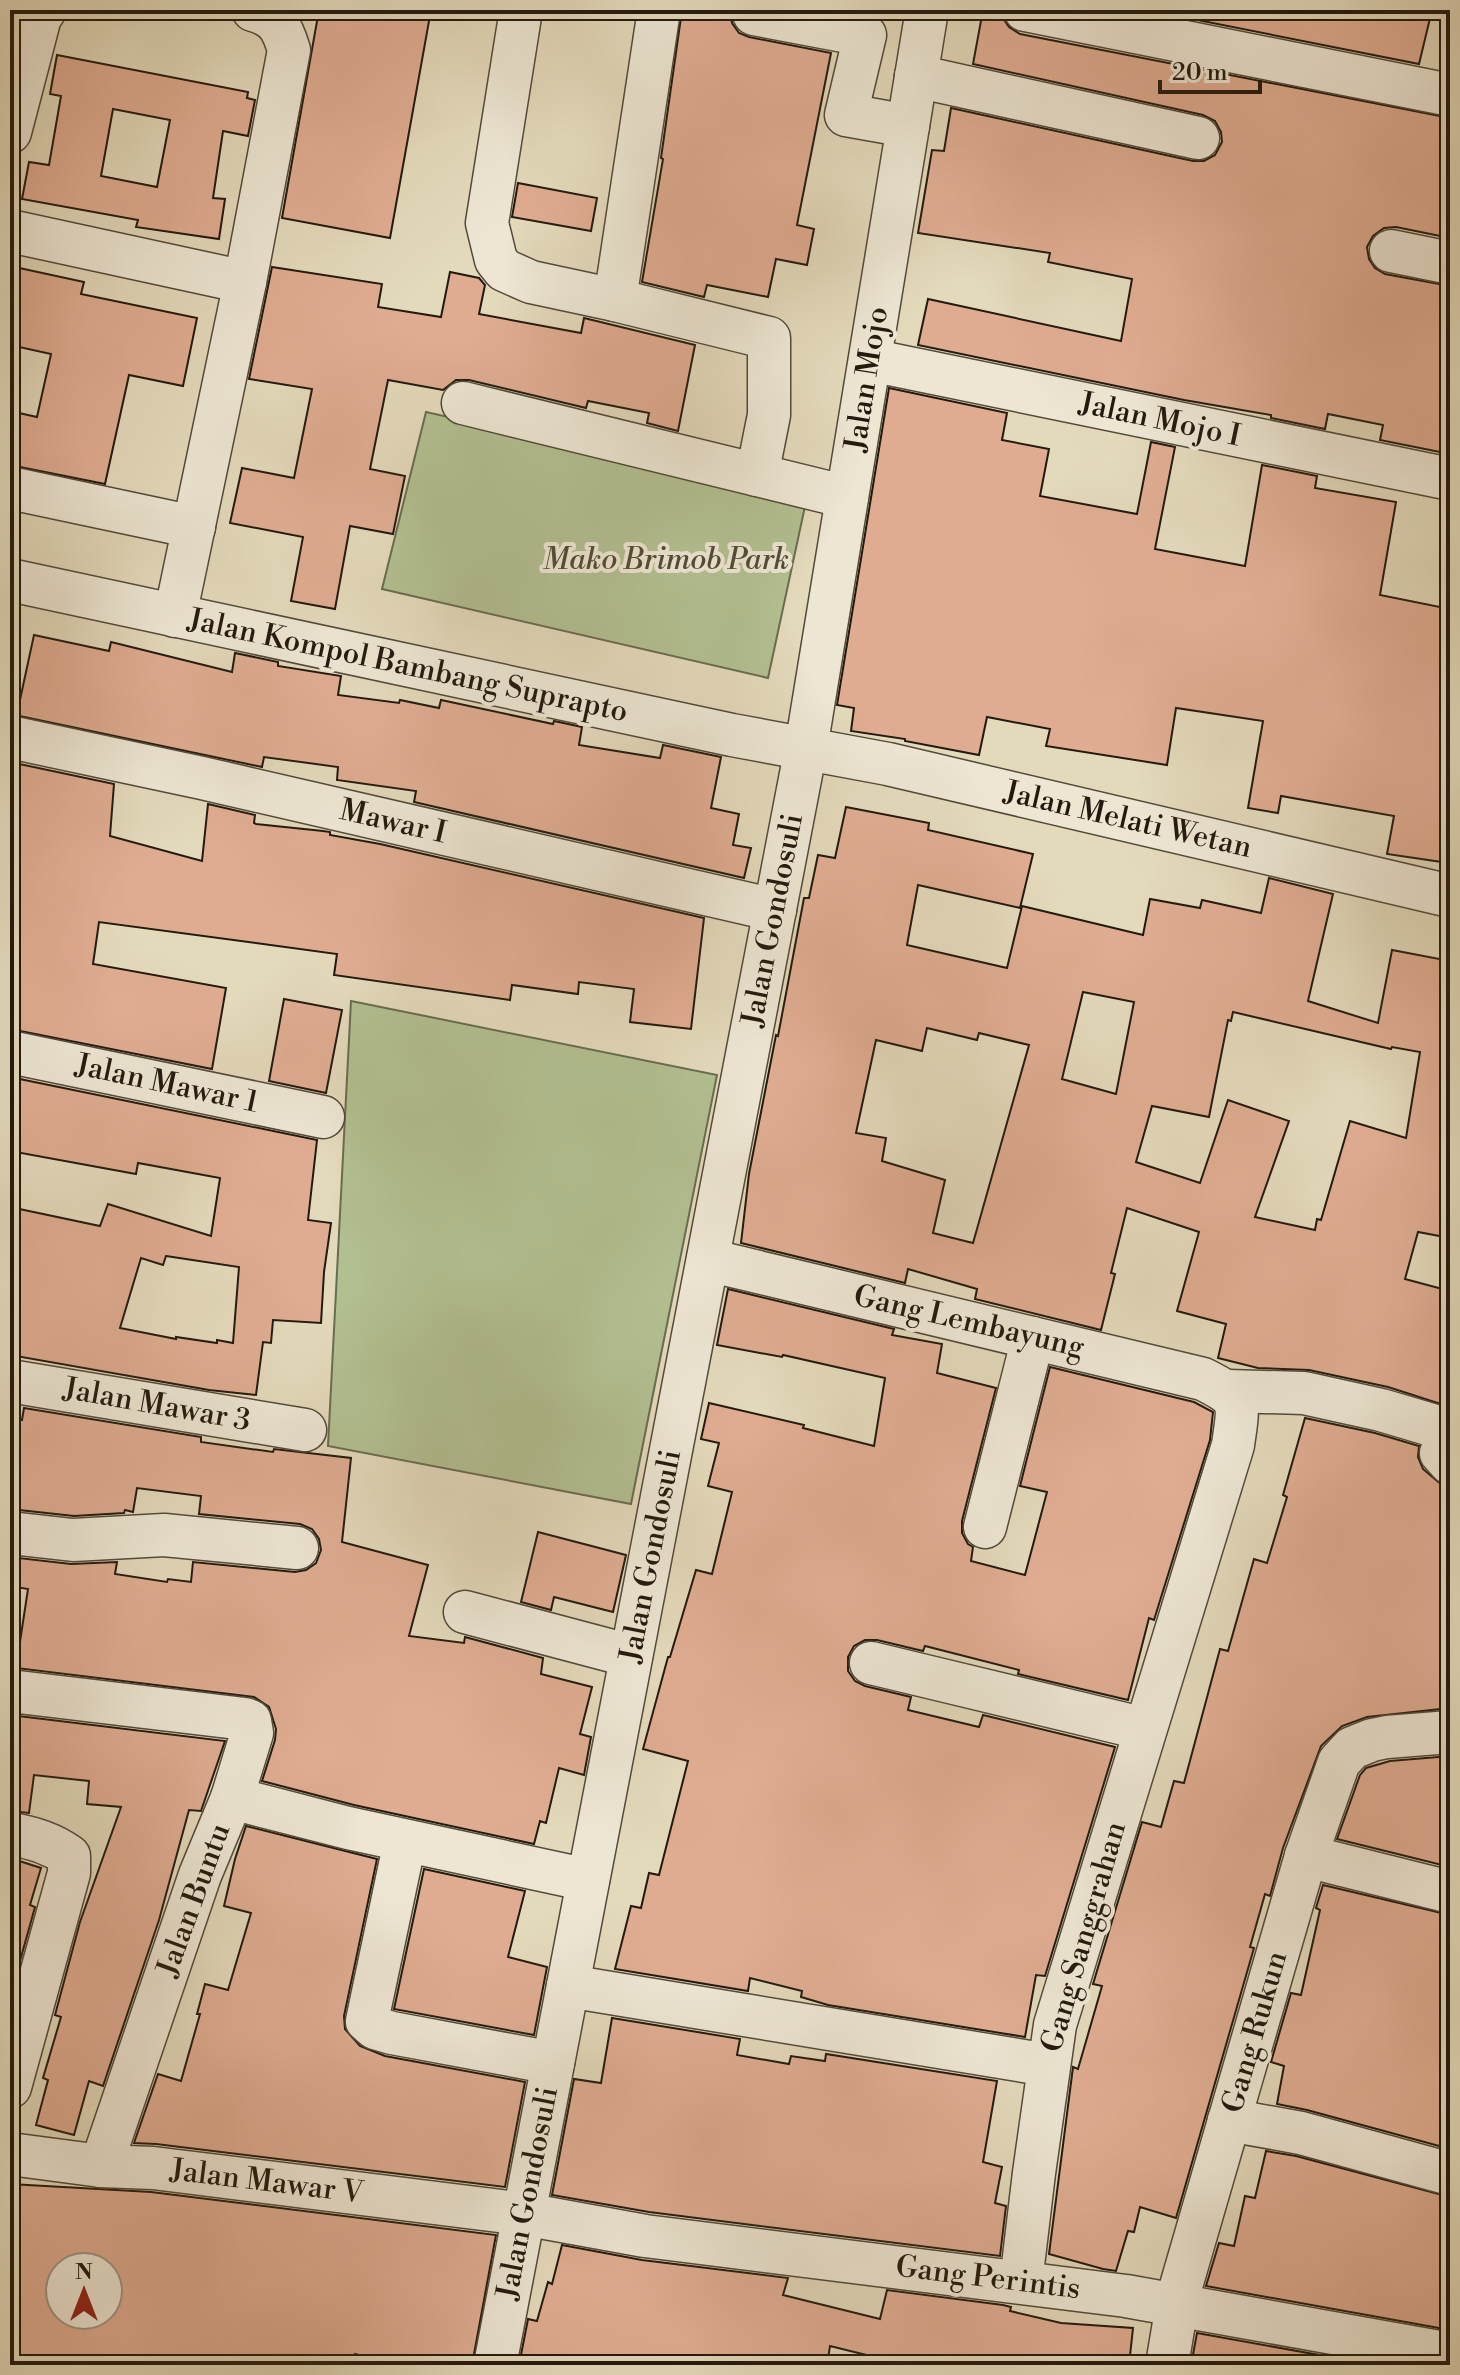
<svg xmlns="http://www.w3.org/2000/svg" width="1460" height="2375" font-family="'Libre Bodoni',serif">
  <rect width="100%" height="100%" fill="#e3d9bb"/>
  <filter id="stains"><feTurbulence type="fractalNoise" baseFrequency=".0025" numOctaves="4"/><feColorMatrix values="0 0 0 0 .2 0 0 0 0 .09 0 0 0 0 .02 0 0 0 .5 -.17"/></filter>
  <radialGradient id="worn" r=".72"><stop offset=".6" stop-color="#630" stop-opacity="0"/><stop offset="1" stop-color="#630" stop-opacity=".3"/></radialGradient>
  <g fill="#b2bf91" stroke="#6a6c50" stroke-width="2">
    <polygon points="426,412 807,497 768,678 382,589"/>
    <polygon points="351,1001 717,1075 631,1504 328,1446"/>
  </g>
  <g fill="#dfac91" stroke="#231a0f" stroke-width="2" fill-rule="evenodd">
    <polygon points="319,10 431,10 390,238 282,218"/>
    <polygon points="682,10 730,10 732,23 739,33 749,37 831,53 797,225 814,229 807,265 776,259 768,297 707,285 704,297 642,282 663,159 661,158"/>
    <polygon points="983,10 1002,10 1003,18 1009,27 1020,34 1450,118 1450,238 1396,227 1384,228 1373,236 1367,247 1369,259 1375,268 1385,274 1450,286 1450,454 1380,440 1383,425 1328,414 1325,429 1271,418 1271,415 1184,400 918,345 928,299 1121,341 1132,279 1048,262 1050,253 918,233 932,150 944,151 951,108 1193,161 1204,161 1215,155 1222,142 1221,132 1215,121 1203,115 973,64"/>
    <polygon points="1147,10 1432,10 1419,64"/>
    <path d="M57 55 248 92 247 98 255 100 248 136 223 131 213 198 225 199 219 239 136 227 138 220 22 199 29 162 49 165 61 96 50 94ZM113 109 170 120 157 187 101 176Z"/>
    <polygon points="518,183 597,198 591,231 512,217"/>
    <polygon points="10,266 84,282 81,294 197,318 183,386 129,375 105,484 10,465 10,411 37,417 51,354 10,345"/>
    <polygon points="272,267 382,284 378,307 441,317 450,272 479,278 485,285 479,314 581,333 584,318 695,345 678,431 647,423 649,413 588,401 586,408 469,380 456,380 443,390 388,380 370,469 405,476 393,534 350,526 335,609 291,601 303,537 230,523 242,468 294,478 312,389 249,379"/>
    <polygon points="889,388 1007,413 1002,440 1049,449 1040,496 1137,514 1151,442 1175,447 1155,549 1245,566 1262,465 1317,476 1315,488 1396,502 1380,595 1450,609 1450,819 1442,862 1387,854 1394,816 1281,796 1278,813 1248,808 1263,721 1176,708 1167,765 1046,746 1050,729 987,717 979,755 905,741 905,739 851,731 854,708 837,705"/>
    <polygon points="34,635 109,651 111,642 232,672 235,653 278,662 278,666 341,676 338,695 399,703 400,700 439,708 441,700 553,724 554,721 582,727 579,745 660,758 663,745 721,757 711,808 739,814 733,845 751,848 744,878 414,802 416,791 337,780 338,767 264,757 262,767 10,714 10,707 18,709"/>
    <polygon points="10,762 114,784 110,836 202,861 208,804 255,815 254,823 256,824 323,831 330,832 330,835 380,844 704,918 691,1029 630,1022 634,989 579,982 578,994 512,985 510,1000 334,975 337,954 99,922 93,964 226,988 212,1069 10,1029"/>
    <path d="M846 807 929 823 928 830 1033 854 1020 908 918 885 907 945 1007 968 1022 906 1143 935 1150 899 1200 908 1202 900 1261 913 1269 878 1333 894 1308 1001 1378 1023 1392 950 1450 961V1238L1418 1232 1405 1279 1450 1291V1407L1388 1387 1309 1370 1258 1368 1218 1358 1226 1324 1177 1311 1199 1232 1127 1208 1111 1273 1115 1274 1101 1330 975 1299 977 1289 908 1269 905 1283 741 1243 749 1174 776 1035 778 1036 804 898H809L818 855 835 858ZM1083 992 1134 1002 1116 1094 1062 1079ZM1233 1012 1391 1049 1392 1047 1420 1052 1406 1138 1350 1121 1321 1220 1317 1219 1315 1230 1255 1217 1289 1121 1228 1100 1200 1183 1136 1162 1152 1106 1209 1117 1228 1020 1231 1021ZM927 1028 977 1040 979 1033 1029 1045 973 1243 933 1233 945 1180 882 1161 886 1138 856 1133 876 1040 922 1051Z"/>
    <polygon points="284,999 342,1010 326,1093 269,1081"/>
    <path d="M10 1077 317 1140 308 1220 331 1223 324 1272 321 1323 273 1320 271 1343 263 1342 256 1395 209 1390 10 1355V1207L100 1226 108 1204 211 1236 220 1178 138 1163 136 1174 10 1151ZM166 1256 239 1267 233 1343 217 1340V1343L176 1337V1339L120 1328 141 1258 163 1265Z"/>
    <polygon points="728,1289 894,1329 892,1335 942,1344 937,1373 996,1388 962,1521 962,1533 968,1544 973,1547 971,1561 1025,1575 1047,1492 1020,1486 1050,1367 1194,1402 1213,1412 1210,1440 1154,1620 1149,1618 1128,1700 1018,1674 1019,1670 925,1646 923,1651 877,1640 865,1640 854,1646 848,1657 848,1671 855,1681 865,1686 911,1697 908,1710 979,1727 983,1715 1115,1747 1045,1976 1036,1975 1025,2037 828,2005 801,1997 802,1991 750,1978 748,1991 615,1969 631,1906 641,1908 649,1873 659,1875 688,1761 643,1749 668,1657 670,1657 696,1570 712,1574 732,1492 708,1486 719,1443 701,1439 709,1403 804,1425 803,1428 874,1446 885,1378 783,1355 782,1357 717,1345"/>
    <polygon points="24,1408 201,1437 201,1442 273,1452 274,1449 351,1458 342,1542 428,1565 409,1636 464,1643 465,1637 543,1658 541,1674 592,1687 580,1734 591,1737 584,1775 559,1768 546,1823 540,1821 534,1844 354,1805 262,1781 275,1740 276,1729 269,1707 254,1697 16,1668 28,1589 10,1586 10,1557 71,1564 117,1562 115,1574 167,1582 168,1579 191,1582 193,1562 295,1572 306,1570 316,1563 321,1550 319,1539 312,1529 300,1524 199,1514 201,1496 137,1488 133,1512 125,1510 124,1513 74,1516 10,1509 10,1418 22,1420"/>
    <polygon points="1305,1418 1375,1433 1419,1446 1418,1457 1423,1469 1442,1485 1450,1486 1450,1708 1367,1717 1342,1726 1321,1746 1283,1848 1270,1896 1265,1894 1250,1947 1254,1948 1176,2218 1140,2207 1134,2232 1128,2231 1116,2271 1103,2269 1049,2254 1073,2067 1078,2069 1102,1986 1093,1984 1142,1822 1161,1827 1174,1781 1184,1783 1220,1649 1228,1651 1254,1559 1267,1563 1287,1497 1283,1495"/>
    <polygon points="538,1532 626,1555 613,1612 554,1597 551,1610 521,1602"/>
    <polygon points="10,1715 225,1741 201,1811 189,1810 159,1920 103,2086 89,2081 74,2135 36,2125 48,2080 43,2078 61,2017 55,2015 80,1922 121,1807 87,1804 89,1781 34,1775 29,1813 10,1811"/>
    <polygon points="1450,1756 1450,1867 1337,1839 1360,1775 1366,1768 1390,1761"/>
    <polygon points="246,1826 377,1859 344,2016 345,2029 360,2046 385,2056 525,2082 505,2187 156,2144 134,2143 158,2074 181,2081 200,2014 197,2014 205,1984 228,1990 251,1913 224,1906 235,1859"/>
    <polygon points="10,1858 41,1868 30,1905 35,1907 10,1997"/>
    <polygon points="424,1869 525,1891 508,1957 547,1967 534,2035 394,2009"/>
    <polygon points="1323,1885 1450,1915 1450,2149 1307,2110 1277,2104 1284,2066 1271,2062 1291,1993 1301,1995 1320,1910 1316,1908"/>
    <polygon points="612,2018 740,2039 737,2055 789,2064 791,2056 825,2061 826,2054 997,2081 983,2162 1002,2167 995,2203 1006,2206 1000,2256 649,2212 552,2195 574,2079 601,2083"/>
    <polygon points="1266,2151 1296,2156 1450,2197 1450,2330 1206,2286 1219,2243 1234,2246 1245,2196 1255,2198"/>
    <path d="M10 2184 151 2192 496 2235 472 2365H398L355 2354 352 2365H10ZM60 2267H108V2315H60Z"/>
    <polygon points="562,2245 642,2260 788,2278 783,2295 880,2319 887,2290 1003,2305 1011,2307 1010,2311 1061,2323 1133,2328 1129,2365 907,2365 830,2346 827,2365 519,2365 528,2319 537,2321 548,2282 552,2284"/>
    <polygon points="1197,2333 1375,2365 1221,2365 1192,2360"/>
  </g>
  <g fill="none" stroke-linecap="round" stroke-linejoin="round">
    <g stroke="#534a3a" stroke-width="45">
      <g id="minor">
        <polyline points="521,10 487,223 496,260 504,270 531,282 615,300 769,338 769,415 757,475"/>
        <polyline points="1025,10 1450,95"/>
        <polyline points="754,14 865,35 846,115 908,126"/>
        <polyline points="916,76 1198,138"/>
        <polyline points="10,132 40,17 45,10"/>
        <polyline points="10,231 245,282"/>
        <polyline points="1391,251 1450,263"/>
        <polyline points="615,300 659,10"/>
        <polyline points="870,360 1450,479"/>
        <polyline points="463,403 847,497"/>
        <polyline points="10,488 194,527"/>
        <polyline points="10,580 732,735 888,764 1450,896"/>
        <path d="M175 616 245 282 289 50C282 27 277 17 253 10"/>
        <polyline points="10,737 202,778 775,910"/>
        <polyline points="10,1052 323,1117"/>
        <path d="M708 1260 1203 1379C1243 1399 1239 1402 1233 1445L1055 2025 1034 2173 1021 2282"/>
        <polyline points="10,1381 305,1430"/>
        <polyline points="1227,1391 1304,1393 1381,1410 1435,1426 1447,1434 1447,1440 1441,1453 1450,1463"/>
        <polyline points="985,1527 1033,1338"/>
        <polyline points="10,1533 73,1540 164,1535 297,1548"/>
        <polyline points="465,1612 631,1656"/>
        <polyline points="871,1663 1145,1729"/>
        <polyline points="10,1691 245,1719 250,1721 252,1733 232,1798"/>
        <path d="M10 1834C32 1837 51 1843 69 1856V1873L10 2087"/>
        <polyline points="405,1841 367,2021 375,2028 392,2033 553,2063"/>
        <polyline points="1306,1856 1450,1892"/>
        <polyline points="568,1986 1048,2065"/>
        <polyline points="1229,2120 1301,2133 1450,2174"/>
        <polyline points="10,2154 101,2166 153,2168 524,2214 645,2236 1126,2296 1450,2354"/>
        <polyline points="101,2166 200,1875 232,1798 348,1828 588,1880"/>
        <polyline points="495,2365 806,748 927,10"/>
        <polyline points="1167,2365 1179,2293 1306,1856 1339,1762 1352,1748 1372,1740 1387,1737 1450,1732"/>
      </g>
    </g>
    <use href="#minor" stroke="#ede6d3" stroke-width="42"/>
  </g>
  <g text-anchor="middle" dominant-baseline="central" stroke-width="8" stroke-linejoin="round" paint-order="stroke">
    <g font-size="30" fill="#231a0f" stroke="#ede6d3">
      <text transform="translate(867 379) rotate(-81)">Jalan Mojo</text>
      <text transform="translate(1160 420) rotate(12)">Jalan Mojo I</text>
      <text transform="translate(408 666) rotate(12)">Jalan Kompol Bambang Suprapto</text>
      <text transform="translate(1128 820) rotate(13)">Jalan Melati Wetan</text>
      <text transform="translate(393 822) rotate(13)">Mawar I</text>
      <text transform="translate(773 920) rotate(-79)">Jalan Gondosuli</text>
      <text transform="translate(167 1084) rotate(12)">Jalan Mawar 1</text>
      <text transform="translate(969 1322) rotate(13)">Gang Lembayung</text>
      <text transform="translate(157 1405) rotate(10)">Jalan Mawar 3</text>
      <text transform="translate(651 1556) rotate(-79)">Jalan Gondosuli</text>
      <text transform="translate(194 1900) rotate(-70)">Jalan Buntu</text>
      <text transform="translate(1084 1937) rotate(-74)">Gang Sanggrahan</text>
      <text transform="translate(1255 2032) rotate(-74)">Gang Rukun</text>
      <text transform="translate(267 2182) rotate(7)">Jalan Mawar V</text>
      <text transform="translate(528 2193) rotate(-79)">Jalan Gondosuli</text>
      <text transform="translate(988 2278) rotate(7)">Gang Perintis</text>
    </g>
    <g font-size="30" font-style="italic" fill="#4e4c36" stroke="#ede6d3">
      <text x="666" y="560">Mako Brimob Park</text>
    </g>
  </g>
  <rect width="1460" height="2375" fill="none" stroke="#e3d9bb" stroke-width="40"/>
  <rect x="12" y="12" width="1436" height="2351" fill="none" stroke="#231a0f" stroke-width="4"/>
  <rect x="20" y="20" width="1420" height="2335" fill="none" stroke="#231a0f" stroke-width="2"/>
  <g transform="translate(84 2291)"><circle r="38" fill="#ede6d3" stroke="#9c9485" stroke-width="2"/>
  <path d="M0-6L14 30L0 20L-14 30Z" fill="#8f2418"/>
  <text y="-12" font-size="22" font-weight="bold" text-anchor="middle" fill="#231a0f">N</text>
  </g>
  <path d="M1160 80v12h100v-12" fill="none" stroke="#231a0f" stroke-width="4"/>
  <text x="1172" y="80" font-size="24" fill="#231a0f" stroke="#ede6d3" stroke-width="6" paint-order="stroke">20 m</text>
  <rect width="100%" height="100%" filter="url(#stains)"/>
  <rect width="100%" height="100%" fill="url(#worn)"/>
</svg>
